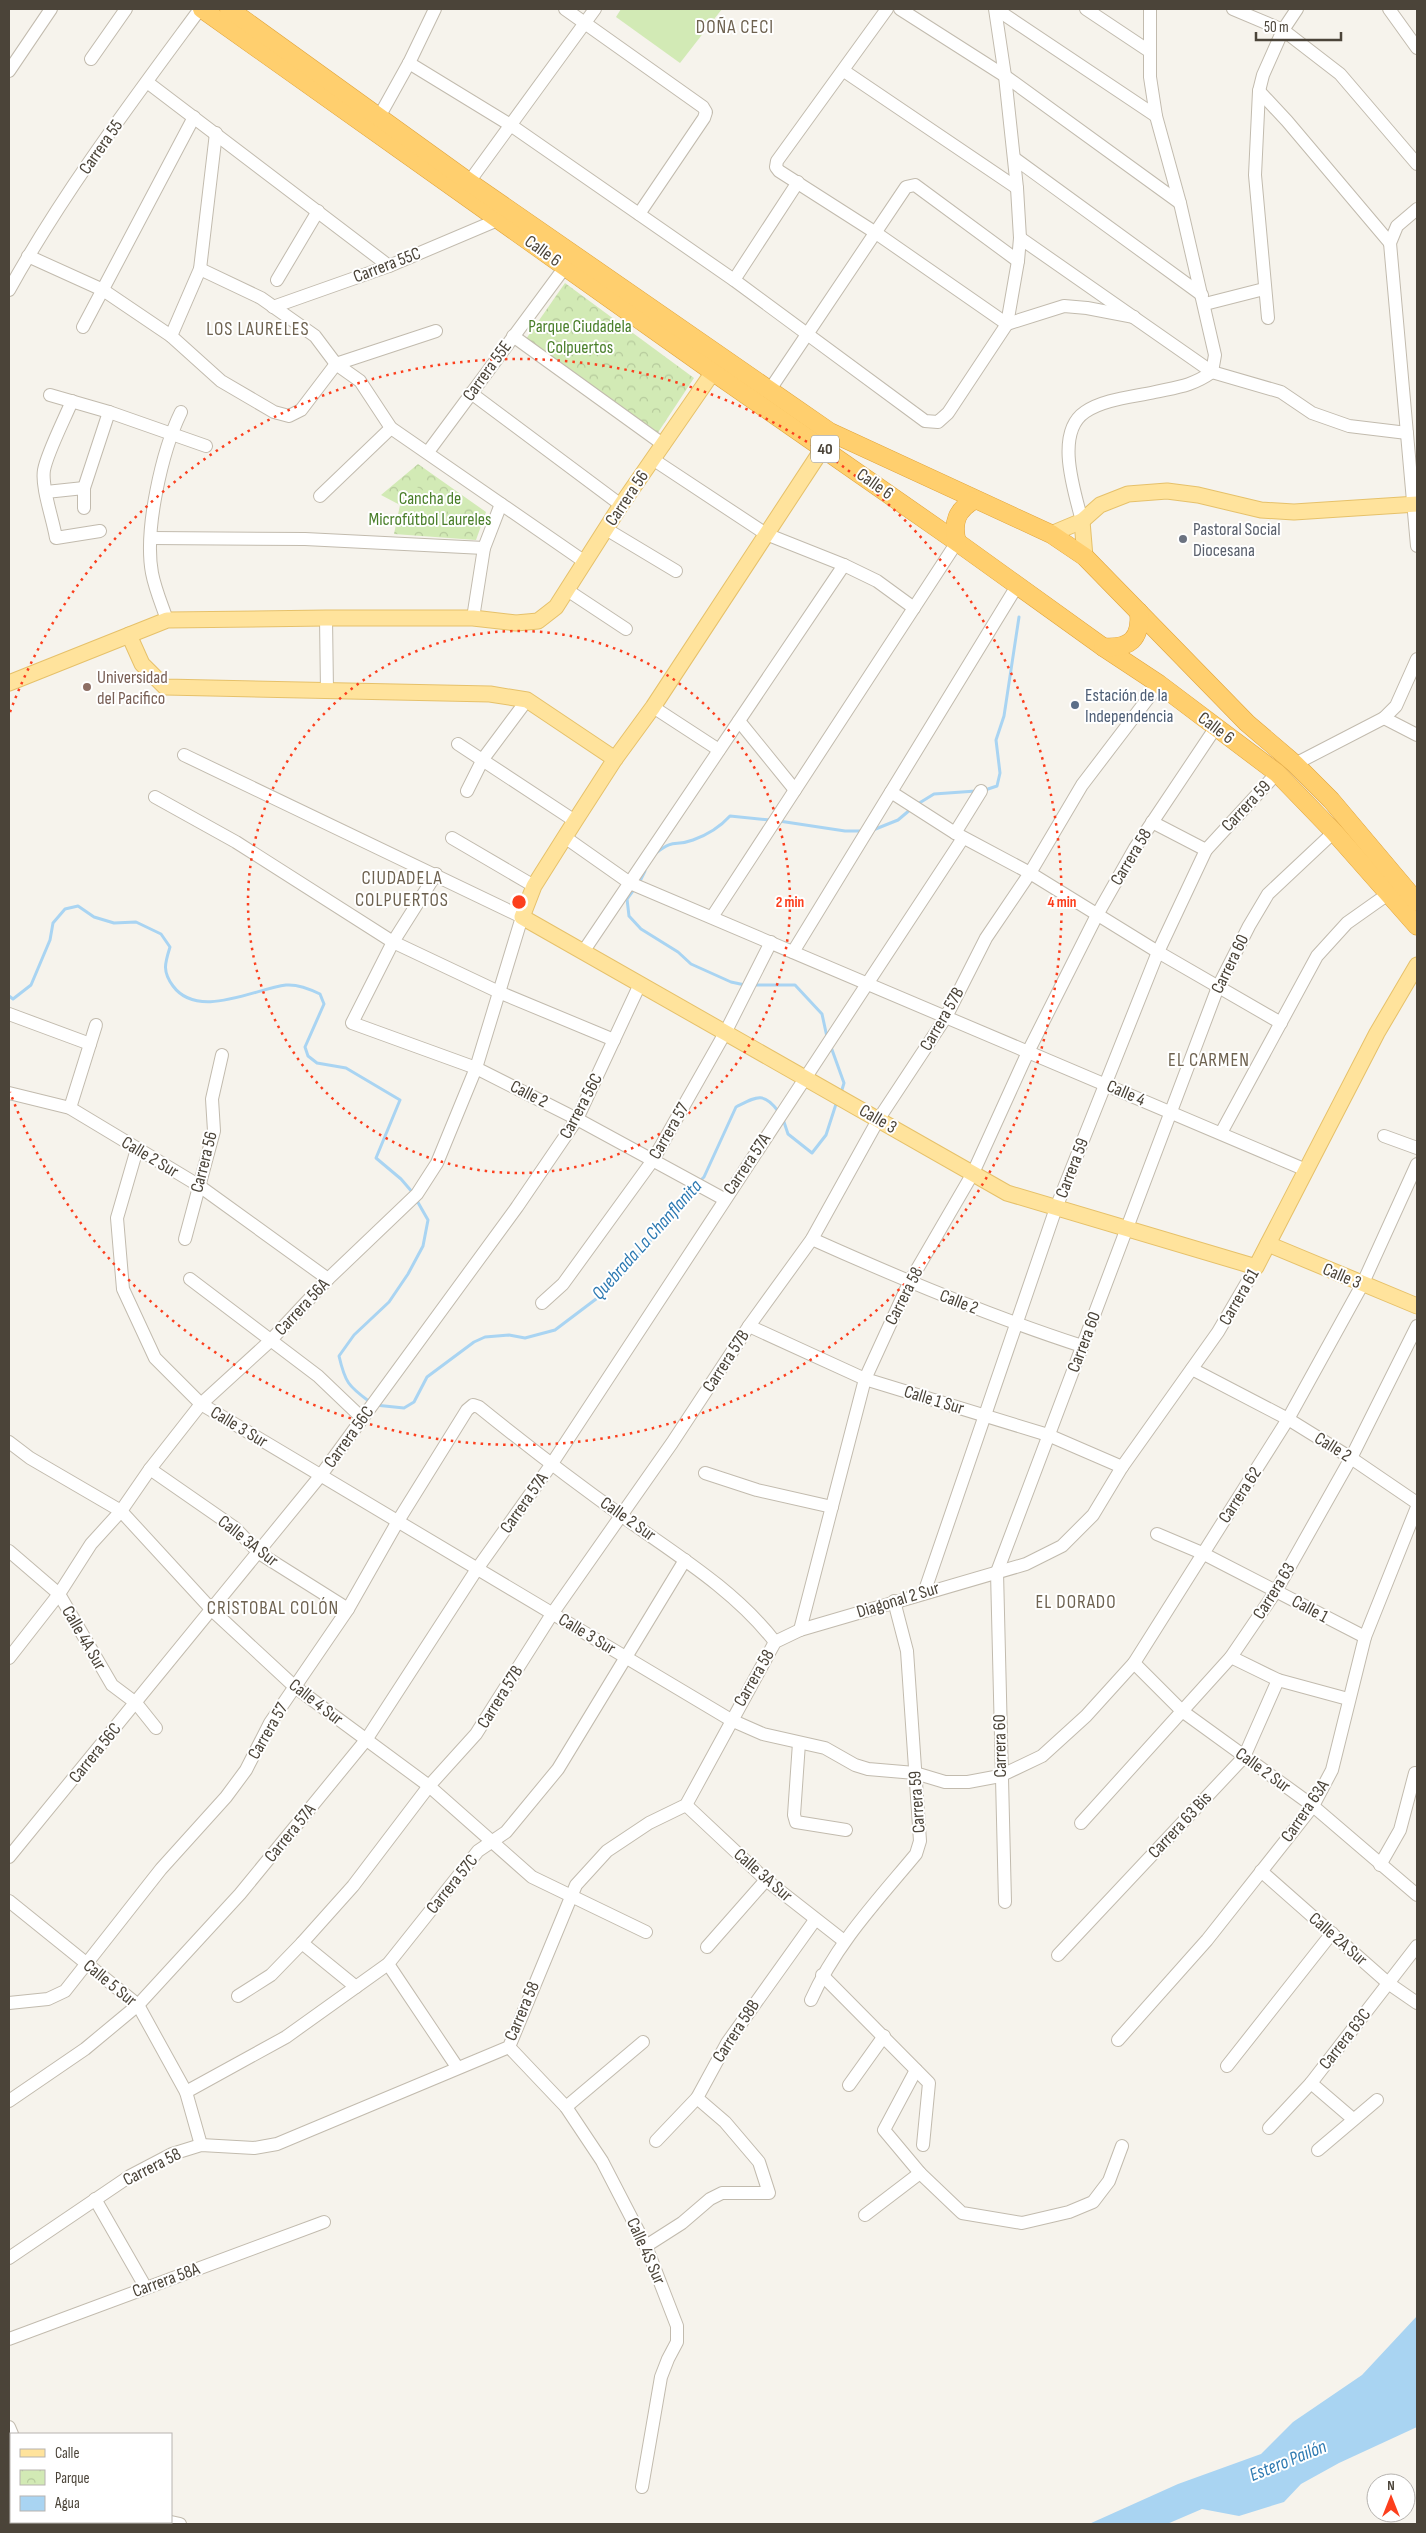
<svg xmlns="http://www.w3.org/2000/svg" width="1426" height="2533" font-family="'Sofia Sans Condensed',sans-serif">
  <defs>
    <pattern id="park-crowns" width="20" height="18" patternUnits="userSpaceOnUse" patternTransform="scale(1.25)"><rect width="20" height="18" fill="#d2eab5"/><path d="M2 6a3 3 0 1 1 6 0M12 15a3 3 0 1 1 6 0" fill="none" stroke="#b6ca9c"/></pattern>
  </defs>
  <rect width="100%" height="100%" fill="#f6f3ec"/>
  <g fill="url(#park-crowns)">
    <polygon points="565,283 694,378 657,434 526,339"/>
    <polygon points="418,464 486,512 476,540 394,534 400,505 381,495"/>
  </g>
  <g fill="#d2eab5">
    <polygon points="621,9 722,9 680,63 616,17"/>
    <polygon points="415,486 449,505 442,527 406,512"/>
  </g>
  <polygon fill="#a9d4f2" points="1417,2316 1417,2427 1339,2463 1301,2484 1284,2502 1239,2516 1202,2509 1167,2524 1089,2524 1178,2484 1261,2454 1293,2422 1362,2375"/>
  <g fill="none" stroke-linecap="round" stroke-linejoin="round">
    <g stroke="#a9d4f2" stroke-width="3">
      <polyline points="985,790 997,786 1000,773 996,740 1004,716 1019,617"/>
      <polyline points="916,805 934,794 976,791"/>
      <polyline points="779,821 845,831 862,831"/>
      <polyline points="873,830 898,820 911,809"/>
      <path d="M656 853C675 838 674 847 693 840 707 835 720 827 730 816L770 820"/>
      <polyline points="639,883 645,871"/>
      <polyline points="635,888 627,899 629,916 641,929 678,952 691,964 731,982 745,985"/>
      <polyline points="752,985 795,985 822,1014 827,1037"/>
      <path d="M9 996 13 999 31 985 50 940 53 923 65 909 78 906 94 917 114 923 136 922 161 934 170 947C165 963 162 971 173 986 198 1020 254 989 286 985 298 984 310 989 320 994L324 1004 305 1047 308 1056 317 1063 346 1068 400 1100 376 1158 401 1179 413 1193"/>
      <polyline points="831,1047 844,1083 841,1093"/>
      <polyline points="783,1119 788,1134 812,1153 826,1135 837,1101"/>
      <path d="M700 1181 704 1177 736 1107C756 1097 763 1091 778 1111"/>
      <path d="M370 1402C348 1386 345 1382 339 1356L354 1335 389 1302 408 1274 423 1246 428 1220 416 1199"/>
      <polyline points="375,1405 404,1408 414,1402 427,1377 474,1342 485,1337 509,1335 525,1338 555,1330 600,1296 624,1273 694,1187"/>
    </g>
    <g stroke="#c2bbae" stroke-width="14">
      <g id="minor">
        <polyline points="565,9 703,107 706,112 704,118 639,214"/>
        <polyline points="887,9 777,161 776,167 779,171 876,233 1007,324 1064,306 1087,308 1134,317"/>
        <polyline points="900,9 1005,76 1180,203"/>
        <polyline points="996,9 1156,116"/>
        <polyline points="1086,9 1149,51"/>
        <polyline points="1233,9 1283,30 1340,74 1417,164"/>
        <polyline points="1389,9 1417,48"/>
        <polyline points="91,59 126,9"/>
        <polyline points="409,63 512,126 734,280 925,421 938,422 948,413 1007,324 1018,261 1020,238 1017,188 1005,76 995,9"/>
        <polyline points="9,71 51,9"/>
        <polyline points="844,71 1017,188"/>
        <polyline points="147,82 389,266"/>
        <polyline points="1259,91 1287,121 1390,243"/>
        <polyline points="379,117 409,63 435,9"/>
        <polyline points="1014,158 1202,295"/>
        <polyline points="469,182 595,9"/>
        <polyline points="1417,209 1397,226 1390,243 1417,546"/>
        <polyline points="1020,238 1212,372 1281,392 1312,413 1349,426 1407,433"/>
        <polyline points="28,256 103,290 171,336 221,381 274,412 289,416 301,410 336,364 436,331"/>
        <polyline points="200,269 261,298 315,336 336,364 360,381 391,428 585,562"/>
        <polyline points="277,280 318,211"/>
        <polyline points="734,280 798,182"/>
        <path d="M9 290C64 191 133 100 200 9"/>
        <polyline points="1205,304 1264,289"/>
        <polyline points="273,307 389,266 500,219"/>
        <polyline points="1268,318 1255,175 1259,91 1263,75 1283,30 1297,9"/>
        <polyline points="83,327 194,117"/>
        <polyline points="171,336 200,269 216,133"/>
        <polyline points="513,336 664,445"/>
        <polyline points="769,391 906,187 915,185 1018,261"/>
        <polyline points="471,393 621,505"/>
        <polyline points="50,395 109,412 206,446"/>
        <path d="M72 401C65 418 47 453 44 470 41 487 53 519 56 538L100 531"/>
        <polyline points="428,452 565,267"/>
        <polyline points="654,460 766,534 844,565 877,581 914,608"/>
        <polyline points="46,492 84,488"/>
        <polyline points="320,496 391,428"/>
        <polyline points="84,508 84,488 109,412"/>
        <path d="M1082 521C1075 493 1054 433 1085 412 1104 399 1133 397 1155 392 1178 387 1192 386 1212 372L1215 355 1180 203 1156 116 1150 77V9"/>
        <polyline points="606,529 676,571"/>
        <polyline points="151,538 305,539 484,548"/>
        <polyline points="567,590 626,629"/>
        <polyline points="326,618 327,691"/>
        <polyline points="473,618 484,548 501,504"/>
        <path d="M167 620C162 605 155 589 152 573 144 530 162 451 181 412"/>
        <polyline points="653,707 719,750"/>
        <polyline points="1384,718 1417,735"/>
        <polyline points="739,721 795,790"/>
        <polyline points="458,744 575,821"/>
        <polyline points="1295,764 1384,718 1396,706 1417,659"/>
        <polyline points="467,791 483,759 527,700"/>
        <polyline points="891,792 955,833 1030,873 1158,952 1281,1023"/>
        <polyline points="155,797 236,842 393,942 501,993 614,1040"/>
        <polyline points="1152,822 1206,850"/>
        <polyline points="955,833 981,791"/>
        <polyline points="452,838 534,886"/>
        <polyline points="566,838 630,883 1306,1170"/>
        <polyline points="436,874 393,942 352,1023 476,1068 577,1119 724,1199"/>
        <polyline points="712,917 957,542"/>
        <polyline points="583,952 844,565"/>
        <polyline points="793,952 1017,586"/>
        <polyline points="9,1014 90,1044"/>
        <polyline points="9,1093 70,1108 198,1185 328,1279"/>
        <polyline points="70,1108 96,1025"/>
        <polyline points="1221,1133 1317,956 1347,923 1388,894"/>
        <polyline points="1384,1136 1417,1148"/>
        <polyline points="137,1149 117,1218 123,1289 155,1358 201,1404 731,1720 763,1734 825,1748 855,1765 868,1769 915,1773 945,1782 968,1782 1000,1776 1042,1756 1086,1716 1134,1663 1288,1419 1362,1285 1417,1164"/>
        <polyline points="185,1239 214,1131 212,1099 222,1055"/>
        <path d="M812 1239C901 1279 989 1316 1082 1346"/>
        <polyline points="190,1279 318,1376 362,1418"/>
        <polyline points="542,1303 563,1284 653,1160 725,1033 771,942"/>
        <polyline points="749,1326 865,1379 1048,1435 1122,1467"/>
        <polyline points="1192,1369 1288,1419 1351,1458 1417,1503"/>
        <polyline points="9,1442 30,1458 121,1511 212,1610 295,1687 429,1786 532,1877 646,1932"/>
        <polyline points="150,1469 235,1528 259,1553 348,1609"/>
        <polyline points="705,1473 757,1490 832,1507"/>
        <polyline points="1157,1534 1202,1553 1365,1637"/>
        <polyline points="9,1551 59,1594 112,1685 136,1703 156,1728"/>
        <polyline points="924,1593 1056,1208 1158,952 1206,850 1277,773"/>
        <polyline points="800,1630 865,1379 909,1283 973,1173 1028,1052 1097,915 1135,848 1216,727"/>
        <polyline points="1231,1657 1278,1680 1348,1699"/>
        <polyline points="9,1658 59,1594 91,1544 121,1511 150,1469 201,1404 270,1341 328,1279 417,1194 437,1163 476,1068 522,917 184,755"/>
        <polyline points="1134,1663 1182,1711 1313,1806 1417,1895"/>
        <polyline points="799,1743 794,1815 796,1822 846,1830"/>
        <polyline points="686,1805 766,1880 844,1941"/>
        <polyline points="1081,1823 1231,1657 1276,1591 1351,1458 1417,1326"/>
        <polyline points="9,1857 321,1475 517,1207 577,1119 640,984"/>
        <polyline points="1380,1865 1400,1830 1415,1773"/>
        <polyline points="1261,1871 1388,1983 1417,2003"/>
        <polyline points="9,1901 138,2005 186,2092 201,2145"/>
        <polyline points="1005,1902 997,1572 1218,987 1249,926 1268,894 1334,832"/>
        <polyline points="302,1943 356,1987"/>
        <polyline points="707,1947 766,1880"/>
        <polyline points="1058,1955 1244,1757 1278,1680"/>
        <polyline points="388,1964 457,2067"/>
        <polyline points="822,1975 929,2083 923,2145"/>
        <polyline points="238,1996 271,1975 302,1943 353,1886 429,1786 476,1734 552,1614 672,1443 749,1326 812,1239 878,1120 946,1017 986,938 1030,873 1082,785 1159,684"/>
        <path d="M811 2000C836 1944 877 1901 916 1854L920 1841 907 1651 894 1601"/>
        <path d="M9 2003 48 1999 65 1991 161 1869 226 1797 246 1770 270 1723 348 1609 398 1521 467 1410 473 1405 479 1407C526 1445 573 1481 622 1516 675 1554 735 1590 775 1642"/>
        <polyline points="1118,2040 1207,1940 1313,1806 1332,1770 1365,1637 1417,1507"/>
        <polyline points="509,2047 566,2107 602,2161 646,2246 677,2326 677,2342 668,2359 661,2377 642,2487"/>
        <polyline points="1227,2066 1332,1933"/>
        <polyline points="916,2070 884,2130 920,2173 962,2213 1022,2223 1069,2212 1093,2202 1109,2181 1122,2146"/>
        <polyline points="1311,2083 1353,2119"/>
        <polyline points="849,2085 884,2036"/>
        <polyline points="186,2092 286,2037 388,1964 478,1851 506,1832 558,1769 685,1560"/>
        <polyline points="9,2101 85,2049 138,2005 240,1894 366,1740 477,1569 551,1465 963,838"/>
        <polyline points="566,2107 643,2042"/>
        <polyline points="1269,2128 1311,2083 1417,1946"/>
        <polyline points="656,2141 697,2098 727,2043 815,1920"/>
        <polyline points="1318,2150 1377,2100"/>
        <polyline points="95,2199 146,2288"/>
        <polyline points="865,2215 920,2173"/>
        <polyline points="646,2246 682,2223 710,2199 722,2193 769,2193 759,2162 725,2122 697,2098"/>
        <polyline points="9,2258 130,2176 172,2154 201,2145 254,2148 277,2144 509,2047 576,1885 607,1851 649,1823 686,1805 775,1642 800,1630 1026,1564 1062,1546 1093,1515 1122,1467 1218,1332 1256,1267"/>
        <polyline points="9,2339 324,2222"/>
        <polyline points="9,2427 12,2434"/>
        <polyline points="9,2492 11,2489"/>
        <polyline points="171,2522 180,2524"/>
      </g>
    </g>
    <g stroke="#e6c16a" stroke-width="17">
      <g id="major">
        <polyline points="823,448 653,707 615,759 575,821 534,886 522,917 1007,1193 1256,1267 1377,1033 1417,965"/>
        <polyline points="1082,521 1085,557"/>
        <polyline points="1051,534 1082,521 1100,505 1128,494 1167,491 1198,495 1261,510 1294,512 1417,504"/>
        <polyline points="129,635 142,664 165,687 490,694 527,700 615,759"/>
        <polyline points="9,683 167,620 326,618 473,618 516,623 538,621 556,607 621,505 713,372"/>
        <polyline points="1268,1244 1417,1306"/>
      </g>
    </g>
    <g stroke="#e0a43c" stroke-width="19">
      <g id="highway">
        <polyline points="202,9 713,372 957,542 1103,647 1159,684 1277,773 1334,832 1417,926"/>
        <polyline points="229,9 469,182 830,432 1051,534 1085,557 1247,723 1295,764 1331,800 1417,902"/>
        <path d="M957 542C952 522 957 510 974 500"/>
        <path d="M1103 647C1130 649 1141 639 1139 612"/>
      </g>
    </g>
    <use href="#minor" stroke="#fff" stroke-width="12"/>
    <use href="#major" stroke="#ffe39c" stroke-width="15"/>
    <use href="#highway" stroke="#ffcf6e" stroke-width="18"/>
  </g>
  <g fill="none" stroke="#fc3f1d" stroke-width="2.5" stroke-dasharray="2.5 5">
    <circle cx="519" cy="902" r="271"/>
    <path d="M10 712A543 543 0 1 1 10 1092"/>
  </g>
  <circle fill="#6b7280" stroke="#fff" stroke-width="2" cx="1183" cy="539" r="5"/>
  <circle fill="#8d6e63" stroke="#fff" stroke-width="2" cx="87" cy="687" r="5"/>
  <circle fill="#5c6f8a" stroke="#fff" stroke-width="2" cx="1075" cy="705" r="5"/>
  <g text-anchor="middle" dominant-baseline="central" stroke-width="4" stroke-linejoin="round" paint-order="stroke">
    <rect fill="#fff" stroke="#817c74" stroke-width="1" x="811" y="435.5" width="28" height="27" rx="4"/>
    <g font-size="16" font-weight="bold" fill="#4b4439">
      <text x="825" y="449">40</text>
    </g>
    <g font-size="18" fill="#4b4439" stroke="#fff">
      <text transform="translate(101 147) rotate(-55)">Carrera 55</text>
      <text transform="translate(543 251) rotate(36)">Calle 6</text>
      <text transform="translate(387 265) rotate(-21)">Carrera 55C</text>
      <text transform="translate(487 371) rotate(-54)">Carrera 55E</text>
      <text transform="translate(875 484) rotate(35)">Calle 6</text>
      <text transform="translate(627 498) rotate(-56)">Carrera 56</text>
      <text transform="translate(1216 728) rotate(37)">Calle 6</text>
      <text transform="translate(1246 806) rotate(-47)">Carrera 59</text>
      <text transform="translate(1131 857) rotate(-59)">Carrera 58</text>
      <text transform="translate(1230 964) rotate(-64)">Carrera 60</text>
      <text transform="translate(942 1019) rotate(-60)">Carrera 57B</text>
      <text transform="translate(1126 1093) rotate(23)">Calle 4</text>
      <text transform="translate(529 1094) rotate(27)">Calle 2</text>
      <text transform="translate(581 1106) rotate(-62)">Carrera 56C</text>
      <text transform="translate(878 1119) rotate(30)">Calle 3</text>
      <text transform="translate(669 1131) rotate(-60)">Carrera 57</text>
      <text transform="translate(150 1157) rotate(31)">Calle 2 Sur</text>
      <text transform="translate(204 1162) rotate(-76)">Carrera 56</text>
      <text transform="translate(747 1164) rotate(-56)">Carrera 57A</text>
      <text transform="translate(1072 1168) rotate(-69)">Carrera 59</text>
      <text transform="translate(1342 1276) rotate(23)">Calle 3</text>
      <text transform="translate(904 1296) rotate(-63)">Carrera 58</text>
      <text transform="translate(1239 1297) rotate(-60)">Carrera 61</text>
      <text transform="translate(959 1302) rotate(21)">Calle 2</text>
      <text transform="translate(302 1307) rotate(-47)">Carrera 56A</text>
      <text transform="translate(1084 1342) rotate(-69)">Carrera 60</text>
      <text transform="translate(726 1361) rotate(-57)">Carrera 57B</text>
      <text transform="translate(934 1400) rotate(17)">Calle 1 Sur</text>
      <text transform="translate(239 1427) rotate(31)">Calle 3 Sur</text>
      <text transform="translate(349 1437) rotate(-54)">Carrera 56C</text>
      <text transform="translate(1333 1447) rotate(32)">Calle 2</text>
      <text transform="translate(1240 1495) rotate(-57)">Carrera 62</text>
      <text transform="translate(524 1503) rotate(-55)">Carrera 57A</text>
      <text transform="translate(628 1519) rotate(35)">Calle 2 Sur</text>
      <text transform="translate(248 1541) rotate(38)">Calle 3A Sur</text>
      <text transform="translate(1274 1591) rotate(-58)">Carrera 63</text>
      <text transform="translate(898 1600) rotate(-17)">Diagonal 2 Sur</text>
      <text transform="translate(1310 1609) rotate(28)">Calle 1</text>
      <text transform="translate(587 1634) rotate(31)">Calle 3 Sur</text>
      <text transform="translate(84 1638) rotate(60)">Calle 4A Sur</text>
      <text transform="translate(754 1678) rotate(-60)">Carrera 58</text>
      <text transform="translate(500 1697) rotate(-58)">Carrera 57B</text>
      <text transform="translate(316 1702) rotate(38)">Calle 4 Sur</text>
      <text transform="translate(268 1731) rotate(-60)">Carrera 57</text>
      <text transform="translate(1000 1746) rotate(-91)">Carrera 60</text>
      <text transform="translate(95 1753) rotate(-51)">Carrera 56C</text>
      <text transform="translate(1263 1770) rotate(36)">Calle 2 Sur</text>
      <text transform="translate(917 1802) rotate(-94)">Carrera 59</text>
      <text transform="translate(1305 1811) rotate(-56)">Carrera 63A</text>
      <text transform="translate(1180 1825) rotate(-47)">Carrera 63 Bis</text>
      <text transform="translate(290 1833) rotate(-51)">Carrera 57A</text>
      <text transform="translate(763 1875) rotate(41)">Calle 3A Sur</text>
      <text transform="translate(452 1884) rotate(-51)">Carrera 57C</text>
      <text transform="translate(1338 1939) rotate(41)">Calle 2A Sur</text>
      <text transform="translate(110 1983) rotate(39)">Calle 5 Sur</text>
      <text transform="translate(522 2011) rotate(-67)">Carrera 58</text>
      <text transform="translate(736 2031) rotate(-57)">Carrera 58B</text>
      <text transform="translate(1345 2039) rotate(-52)">Carrera 63C</text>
      <text transform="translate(152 2167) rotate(-27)">Carrera 58</text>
      <text transform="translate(646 2251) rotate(66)">Calle 4S Sur</text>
      <text transform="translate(166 2280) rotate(-20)">Carrera 58A</text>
    </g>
    <g font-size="18" fill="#4a7f2a" stroke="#fff">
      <text x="580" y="326">Parque Ciudadela<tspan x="580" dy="21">Colpuertos</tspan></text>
      <text x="430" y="498">Cancha de<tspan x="430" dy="21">Microfútbol Laureles</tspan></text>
    </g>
    <g font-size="18" fill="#5b616d" stroke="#fff" text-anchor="start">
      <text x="1193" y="529">Pastoral Social<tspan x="1193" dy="21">Diocesana</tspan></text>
    </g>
    <g font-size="18" fill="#785e54" stroke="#fff" text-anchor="start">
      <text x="97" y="677">Universidad<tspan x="97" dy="21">del Pacifico</tspan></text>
    </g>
    <g font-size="18" fill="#4e5e75" stroke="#fff" text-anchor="start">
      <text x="1085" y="695">Estación de la<tspan x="1085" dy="21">Independencia</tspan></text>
    </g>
    <g font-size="19" letter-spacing="1" fill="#6e6250" stroke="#fff">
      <text x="735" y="27">DOÑA CECI</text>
      <text x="258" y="329">LOS LAURELES</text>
      <text x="402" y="878">CIUDADELA<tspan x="402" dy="22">COLPUERTOS</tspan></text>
      <text x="1209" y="1060">EL CARMEN</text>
      <text x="1076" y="1602">EL DORADO</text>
      <text x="273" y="1608">CRISTOBAL COLÓN</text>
    </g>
    <g font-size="19" font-style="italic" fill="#2e7ab2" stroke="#fff">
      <text transform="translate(647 1240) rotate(-48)">Quebrada La Chanflanita</text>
      <text transform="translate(1288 2461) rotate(-22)">Estero Pailón</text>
    </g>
  </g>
  <circle cx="519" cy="902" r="8" fill="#fc3f1d" stroke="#fff" stroke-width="2.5"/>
  <g font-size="15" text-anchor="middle" font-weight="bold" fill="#fc3f1d" stroke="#fff" stroke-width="4" stroke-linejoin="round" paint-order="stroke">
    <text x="790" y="907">2 min</text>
    <text x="1062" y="907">4 min</text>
  </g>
  <rect width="1426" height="2533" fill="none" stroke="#4b4439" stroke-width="20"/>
  <rect x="10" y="2433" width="162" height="90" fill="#ffffff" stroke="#b7b4b0"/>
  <rect x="20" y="2449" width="25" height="8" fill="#ffe39c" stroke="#b7b4b0"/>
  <text x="55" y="2458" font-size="15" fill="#4b4439">Calle</text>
  <rect x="20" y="2470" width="25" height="15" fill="url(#park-crowns)" stroke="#b7b4b0"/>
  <text x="55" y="2483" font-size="15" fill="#4b4439">Parque</text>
  <rect x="20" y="2496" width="25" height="15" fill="#a9d4f2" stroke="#b7b4b0"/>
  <text x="55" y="2508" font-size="15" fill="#4b4439">Agua</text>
  <g transform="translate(1391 2498)"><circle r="24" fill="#ffffff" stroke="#b7b4b0"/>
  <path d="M0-4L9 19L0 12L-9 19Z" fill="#fc3f1d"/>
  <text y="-8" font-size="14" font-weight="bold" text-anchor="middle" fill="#4b4439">N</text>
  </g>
  <path d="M1256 32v8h85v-8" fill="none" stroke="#4b4439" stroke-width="2.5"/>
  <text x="1264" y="32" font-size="15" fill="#4b4439" stroke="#ffffff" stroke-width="4" paint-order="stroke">50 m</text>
</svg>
